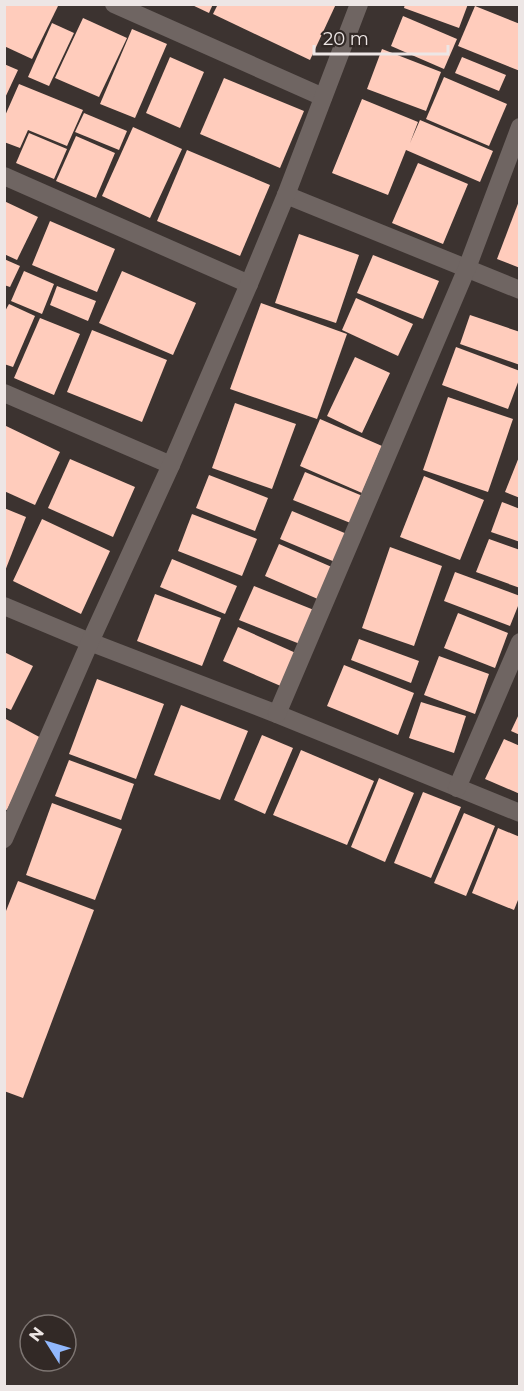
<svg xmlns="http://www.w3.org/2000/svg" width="524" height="1391" font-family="Montserrat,sans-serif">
  <rect width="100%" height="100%" fill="#3c3330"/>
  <g fill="#ffccbc">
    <polygon points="7,4 59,4 32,59 4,46 4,10"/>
    <polygon points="190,4 213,4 209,13"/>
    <polygon points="218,4 336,4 310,60 213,14"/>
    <polygon points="405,4 468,4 459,28 404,8"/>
    <polygon points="475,6 520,24 520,71 458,46"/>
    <polygon points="403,16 457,39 444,69 391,46"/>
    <polygon points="83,18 127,38 99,97 55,78"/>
    <polygon points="52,23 74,33 49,86 28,77"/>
    <polygon points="132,29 167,44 135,118 100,104"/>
    <polygon points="382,49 441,72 426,111 367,89"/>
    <polygon points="170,57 204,72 180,128 146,113"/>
    <polygon points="462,57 506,75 499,91 455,73"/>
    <polygon points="4,64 18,70 4,100"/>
    <polygon points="444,77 507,104 489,146 426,119"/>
    <polygon points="224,78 304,111 280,168 200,134"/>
    <polygon points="19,84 83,110 67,146 28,130 20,148 4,142 4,118"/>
    <polygon points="362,99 418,122 410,143 420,120 493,151 480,182 406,150 388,195 332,173"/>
    <polygon points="84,113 127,131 119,150 75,132"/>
    <polygon points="133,127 182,149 150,218 102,196"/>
    <polygon points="29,133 67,149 54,179 16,163"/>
    <polygon points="76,136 115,153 96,198 56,181"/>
    <polygon points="187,150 270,185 240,256 157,221"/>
    <polygon points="418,163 468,184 443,244 392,223"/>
    <polygon points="4,201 38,217 17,260 4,254"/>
    <polygon points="519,201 520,201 520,268 497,259"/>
    <polygon points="50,221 115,249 97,292 32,265"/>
    <polygon points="299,234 359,255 336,323 275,303"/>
    <polygon points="373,255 439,281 423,319 357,293"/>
    <polygon points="4,259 20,266 10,287 4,285"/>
    <polygon points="24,271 54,284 42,314 11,301"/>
    <polygon points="122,271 196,303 173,355 99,323"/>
    <polygon points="57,286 96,301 88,321 50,305"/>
    <polygon points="356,298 413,324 398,356 342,330"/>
    <polygon points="261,303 347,334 317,419 230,389"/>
    <polygon points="9,304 35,316 13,367 4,364 4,313"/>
    <polygon points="470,315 520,332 520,365 460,344"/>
    <polygon points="40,318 80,334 54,395 14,378"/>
    <polygon points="92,330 167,360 142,422 67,392"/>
    <polygon points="456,347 520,371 520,377 508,409 442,385"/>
    <polygon points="355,357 390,373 362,433 327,416"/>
    <polygon points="448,397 513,419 488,492 423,470"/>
    <polygon points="235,403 296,424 272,489 212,468"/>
    <polygon points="320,419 382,446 362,493 300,466"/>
    <polygon points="4,425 60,452 35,505 4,491"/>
    <polygon points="519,457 520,457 520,498 505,492"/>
    <polygon points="70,459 135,487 113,537 48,508"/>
    <polygon points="305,472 365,497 353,524 293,500"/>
    <polygon points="209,475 268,498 255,531 196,508"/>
    <polygon points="424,476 484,500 460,560 400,537"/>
    <polygon points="502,502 520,509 520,542 491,532"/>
    <polygon points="4,508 26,517 5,571 4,571"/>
    <polygon points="292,511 347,534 335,562 280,539"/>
    <polygon points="192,514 257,539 242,576 178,551"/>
    <polygon points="42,519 110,551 81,614 13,581"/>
    <polygon points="489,539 520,550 520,588 476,572"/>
    <polygon points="279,544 334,568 320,600 265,576"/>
    <polygon points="390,547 442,566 414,646 362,628"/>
    <polygon points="172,559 237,586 225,614 160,587"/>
    <polygon points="455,572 520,596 520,601 510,626 444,601"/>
    <polygon points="254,586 314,610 300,644 239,620"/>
    <polygon points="155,594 221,618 202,666 137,641"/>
    <polygon points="458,613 508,633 495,668 444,648"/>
    <polygon points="238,627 298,654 283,687 223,661"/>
    <polygon points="359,639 419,661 411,683 351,660"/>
    <polygon points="4,652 33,666 11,710 4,707"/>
    <polygon points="439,656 489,674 475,714 424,695"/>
    <polygon points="344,665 414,693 398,735 327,706"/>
    <polygon points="97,679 164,704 136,779 69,754"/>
    <polygon points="421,702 466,716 454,753 409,738"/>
    <polygon points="181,705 248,731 220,800 154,775"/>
    <polygon points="520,712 520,735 511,731"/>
    <polygon points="4,718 43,739 7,810 4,809"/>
    <polygon points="262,735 293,748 265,814 234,800"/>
    <polygon points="504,739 520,746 520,794 485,779"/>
    <polygon points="301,750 374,781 347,845 273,815"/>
    <polygon points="69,760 134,784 121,820 55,796"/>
    <polygon points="379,778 414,793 385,862 351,847"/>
    <polygon points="423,792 461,807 431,878 394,863"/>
    <polygon points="52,803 122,829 95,900 26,875"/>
    <polygon points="464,813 495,826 466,896 434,883"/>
    <polygon points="498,828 520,837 520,895 514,910 472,893"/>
    <polygon points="18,881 94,910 23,1098 4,1091 4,916"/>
  </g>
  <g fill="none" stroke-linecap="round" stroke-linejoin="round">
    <g stroke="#6f6562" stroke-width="18">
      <polyline points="114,4 323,97"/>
      <polyline points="4,176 249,284"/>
      <polyline points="286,195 520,290"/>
      <polyline points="4,393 171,465"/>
      <polyline points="4,606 90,642 277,714 520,813"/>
      <polyline points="277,714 467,268 520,127"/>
      <polyline points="457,788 520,642"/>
      <polyline points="4,839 90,642 171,465 249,284 286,195 359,4"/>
    </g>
  </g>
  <rect width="524" height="1391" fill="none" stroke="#ede6e5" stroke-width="12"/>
  <g transform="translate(48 1343) rotate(307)"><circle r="28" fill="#322926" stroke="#7d7572" stroke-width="1.5"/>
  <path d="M0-4.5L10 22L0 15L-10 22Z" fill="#91b8fd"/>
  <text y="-9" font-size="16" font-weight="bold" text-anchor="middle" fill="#ede6e5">N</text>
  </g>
  <path d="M314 45v9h134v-9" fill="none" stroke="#ede6e5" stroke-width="3"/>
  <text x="323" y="45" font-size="18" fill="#ede6e5" stroke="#322926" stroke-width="4.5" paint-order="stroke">20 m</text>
</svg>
